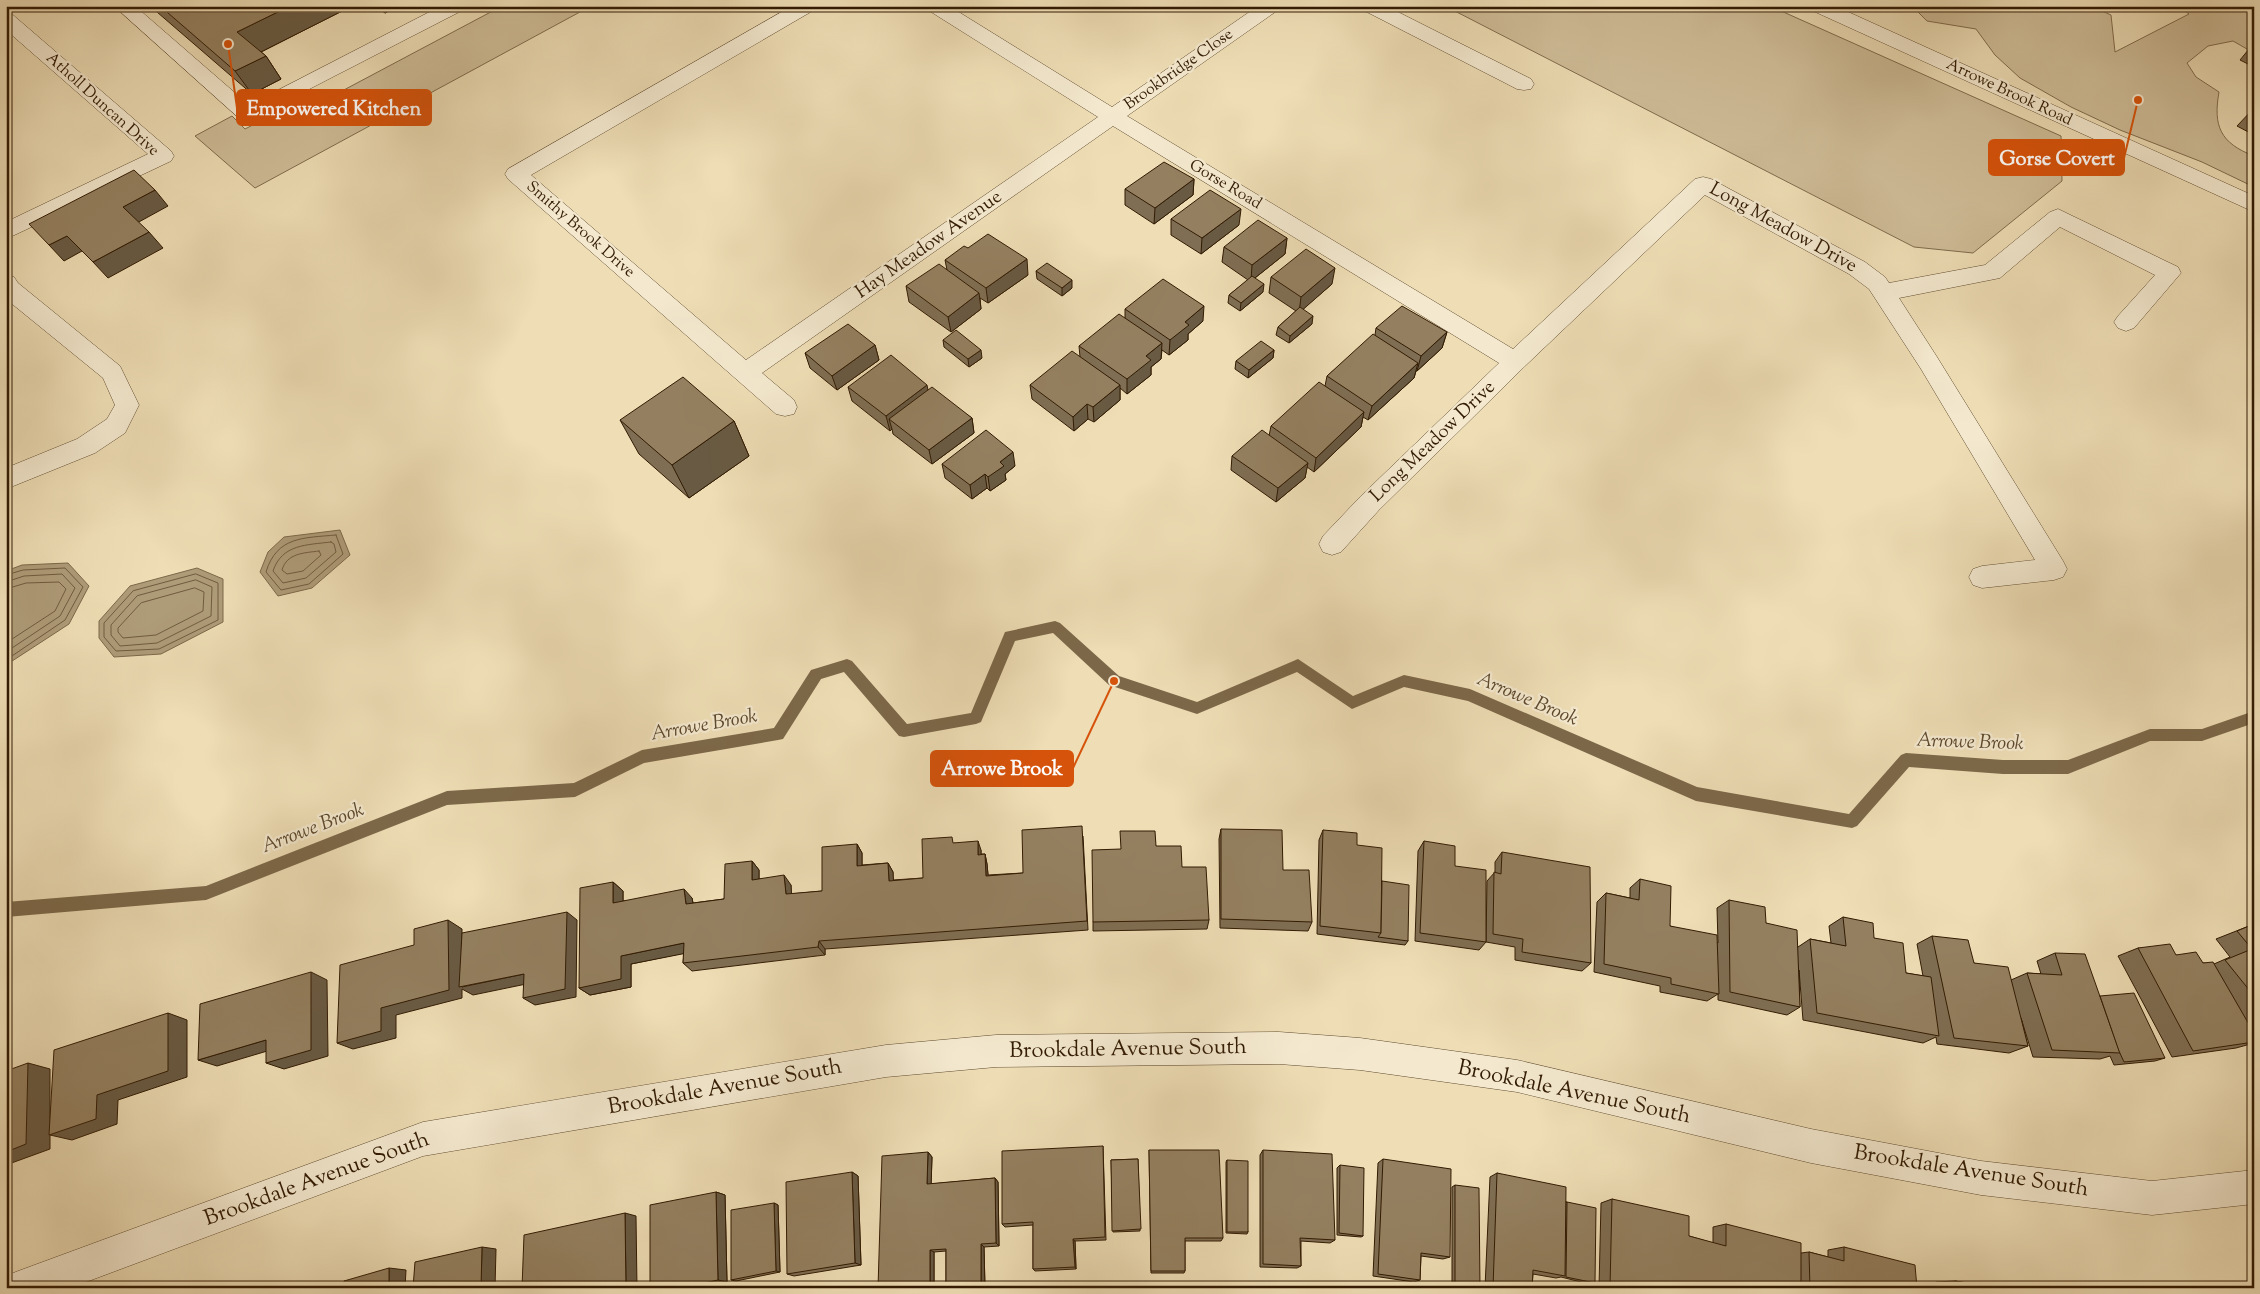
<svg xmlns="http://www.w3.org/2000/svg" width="2260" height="1294" font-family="'Sorts Mill Goudy',serif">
  <rect width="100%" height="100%" fill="#eeddb5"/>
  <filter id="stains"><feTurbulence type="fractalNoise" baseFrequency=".004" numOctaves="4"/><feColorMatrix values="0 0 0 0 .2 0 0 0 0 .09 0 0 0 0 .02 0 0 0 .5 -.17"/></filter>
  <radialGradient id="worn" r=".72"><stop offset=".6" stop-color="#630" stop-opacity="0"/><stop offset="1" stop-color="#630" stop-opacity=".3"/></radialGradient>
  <g fill="#cebc97" stroke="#806c4d">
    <polygon points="502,6 591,6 255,188 195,136 232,116 245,129 282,110 293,117"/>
    <polygon points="1445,6 1770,6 2061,136 2062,181 1973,253 1914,247"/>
    <path d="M1912 6H2091L2111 15 2115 52 2189 14 2178 6H2254V53L2233 41 2208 46 2187 63 2196 77 2219 92C2213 126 2220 143 2254 156V187L2202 162 2120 130 2071 107 2020 78 1995 55 1976 29 1927 21Z"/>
  </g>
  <g fill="#ae9b78" stroke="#7c6849">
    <polygon points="340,530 350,555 312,588 278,596 260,572 268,552 284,537"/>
    <polygon points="68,563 89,586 69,624 6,665 6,571 22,565"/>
    <polygon points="197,568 223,579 223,622 161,654 114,657 99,638 99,621 130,586"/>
  </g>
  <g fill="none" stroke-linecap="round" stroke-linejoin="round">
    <g stroke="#705b3e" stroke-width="1">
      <path d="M336 535 343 554 309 584 281 590 266 572C277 536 304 538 336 535Z"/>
      <path d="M331 542 334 544 336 552 306 578 283 583 273 571C282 544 307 545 331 542Z"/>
      <path d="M319 551 321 555 303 571 287 574 282 570C287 553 304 553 319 551Z"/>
      <polygon points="196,574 218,583 218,620 159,649 116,651 104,637 104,623 133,591"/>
      <polyline points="6,575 23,570 65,568 83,587 65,620 6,660"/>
      <polygon points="196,580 212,587 211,616 157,643 120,646 111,635 111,625 137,596"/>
      <polyline points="6,582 24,576 62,574 75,588 60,616 6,652"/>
      <polygon points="195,588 204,592 203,611 156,635 123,638 118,632 118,628 141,603"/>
      <polyline points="6,589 26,583 59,582 66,589 55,611 6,643"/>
    </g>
    <polygon fill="#7c6849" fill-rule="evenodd" points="1055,621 1060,623 1119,676 1197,702 1298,659 1353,696 1404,675 1470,689 1697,787 1849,814 1901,755 1906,753 2003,760 2068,760 2150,729 2202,729 2254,711 2254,723 2202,741 2150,741 2068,774 2003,774 1909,767 1857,826 1852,828 1696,801 1468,701 1404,687 1352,709 1297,672 1197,714 1109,685 1053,633 1015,641 981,722 976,724 904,737 899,736 844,672 821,679 783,739 778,740 644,763 575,797 447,805 206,900 6,917 6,902 206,886 447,791 574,783 642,750 774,728 811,670 847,659 852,661 907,724 971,713 1005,632"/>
    <g stroke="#614c30" stroke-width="1">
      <g id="minor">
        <polygon points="114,6 135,6 249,105 441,6 465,6 463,10 247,121 240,119"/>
        <polygon points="792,6 816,6 814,10 531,175 746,360 1098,117 928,10 926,6 949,6 1112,107 1258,6 1280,6 1278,10 1127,116 1513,349 1695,179 1703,177 1711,179 1865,262 1885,277 1889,283 1985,265 2050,212 2058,209 2178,267 2181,273 2134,328 2126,331 2118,328 2114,322 2118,316 2155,275 2060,227 2000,278 1899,298 1937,357 2063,561 2067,569 2063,577 2054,580 1982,588 1973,585 1969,577 1973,569 1982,566 2035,560 1921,369 1869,289 1849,274 1705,195 1523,368 1379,510 1341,552 1332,555 1323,552 1319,544 1323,536 1361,496 1499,363 1113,126 762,373 794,400 797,407 794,414 785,416 776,414 508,179 505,174 508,169"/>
        <polygon points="1361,6 1386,6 1531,79 1534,84 1531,89 1524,90 1517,89 1363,10"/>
        <polygon points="1809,6 1835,6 2254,196 2254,212 1811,10"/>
        <polygon points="6,13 13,15 171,151 174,156 171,161 6,239 6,222 148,154 6,30"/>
        <polygon points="6,275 14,277 18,283 120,366 139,405 125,433 95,453 6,489 6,468 77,439 107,419 115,405 103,378 6,299"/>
        <polygon points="1279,1032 1360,1038 1517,1060 1811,1129 1981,1161 2152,1181 2254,1170 2254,1204 2152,1215 1981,1195 1811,1163 1517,1092 1360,1070 1279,1064 996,1067 886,1077 423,1156 70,1288 6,1288 8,1275 21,1270 423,1122 886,1045 996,1035"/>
      </g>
    </g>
    <use href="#minor" fill="#f4e9cf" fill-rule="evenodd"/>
  </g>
  <g fill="#7f6e53" stroke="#321b03">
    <polygon points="150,6 352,6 261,52 266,56 281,79 252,94"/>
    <polygon points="375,6 398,6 385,13"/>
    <polygon points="2254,43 2254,67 2240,60"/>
    <polygon points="2254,108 2254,135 2237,126"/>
    <polygon points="1194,179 1193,195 1154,224 1125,205 1125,189"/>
    <polygon points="1171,219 1239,225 1201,254 1171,235"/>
    <polygon points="1287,238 1285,254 1255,278 1263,292 1240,311 1228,303 1229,295 1248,280 1222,262 1224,247"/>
    <polygon points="968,248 1028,275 988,303 980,298 981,309 951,332 909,302 906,286 947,270 945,260"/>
    <polygon points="1036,271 1072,288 1062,296 1037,279"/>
    <polygon points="1271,277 1332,284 1303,309 1312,324 1289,343 1276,335 1278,327 1296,311 1269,293"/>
    <polygon points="1125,309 1203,321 1188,334 1188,340 1169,355 1162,350 1161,359 1151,367 1151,375 1127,394 1120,388 1120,400 1094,422 1088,419 1074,431 1032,399 1030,385 1080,357 1079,346 1125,318"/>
    <polygon points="1376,328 1447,332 1442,348 1417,371 1416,371 1414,378 1368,420 1363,417 1361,427 1314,472 1307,467 1305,478 1276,502 1231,470 1232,456 1269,436 1271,426 1325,386 1327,376 1375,335"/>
    <polygon points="943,340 982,358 969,367 944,347"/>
    <polygon points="875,345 879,360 837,390 810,368 805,353"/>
    <polygon points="1274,350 1273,358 1248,378 1235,369 1236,361"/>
    <polygon points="848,387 928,390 972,418 974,433 932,464 893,434 892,429 890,431 852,401"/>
    <polygon points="620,420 734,421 749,456 689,498 639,454"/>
    <polygon points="942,464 1015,466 1005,474 1006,480 990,491 987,488 972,499 945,478"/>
    <polygon points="1221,829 1283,870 1312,922 1308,931 1220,928 1219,839"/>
    <polygon points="1323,830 1357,845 1382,881 1408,941 1405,945 1317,934 1319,840"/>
    <polygon points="1083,836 1088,930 825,949 825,955 692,971 683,963 684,953 631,964 631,987 590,995 579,988 613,882 623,891 623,901 692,898 693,903 724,899 752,861 759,870 759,879 791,885 791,894 822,891 857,844 862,853 862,865 888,863 893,872 893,880 923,878 954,843 981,850 981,854 985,854 987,864 988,875 1023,873"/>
    <polygon points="1424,841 1455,866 1486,942 1479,950 1415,941 1418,851"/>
    <polygon points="1156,846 1182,867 1209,920 1207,929 1093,931 1093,922 1121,849"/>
    <polygon points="1502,852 1591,963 1582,971 1515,960 1515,947 1486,942 1487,881 1495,872 1495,862"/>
    <polygon points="1640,879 1670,926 1718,943 1717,908 1729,900 1766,923 1798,947 1810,939 1831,943 1829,926 1843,917 1874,938 1906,973 1923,976 1917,944 1932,936 1974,963 2011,980 2027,973 2041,974 2037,961 2055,953 2165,1058 2155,1061 2114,1065 2110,1056 2100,1059 2033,1057 2021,1018 2028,1046 2009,1053 1937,1044 1936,1037 1923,1043 1803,1020 1799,970 1800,1007 1787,1015 1718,1000 1718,994 1707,1001 1660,992 1660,986 1594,972 1597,902 1606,893 1630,898 1630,888"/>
    <polygon points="2254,924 2254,1032 2252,1030 2254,1033 2254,1043 2236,1048 2172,1057 2118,956 2138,948 2176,955 2203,963 2214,964 2230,957 2216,939"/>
    <polygon points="1103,1146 1106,1240 1075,1241 1076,1269 1035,1271 1033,1269 1033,1225 1005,1227 1002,1224"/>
    <polygon points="1149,1150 1223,1238 1221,1241 1185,1241 1185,1271 1184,1273 1151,1273"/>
    <polygon points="1263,1150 1335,1240 1330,1243 1301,1241 1301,1266 1297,1268 1260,1267 1260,1155"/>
    <polygon points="928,1152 932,1157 931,1184 995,1178 998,1182 999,1246 984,1247 985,1288 946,1288 946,1251 934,1252 934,1287 922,1288 878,1288"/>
    <polygon points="1138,1159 1140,1231 1113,1232 1111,1160"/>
    <polygon points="1383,1159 1450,1257 1443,1259 1421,1256 1420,1280 1414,1282 1373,1276 1378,1163"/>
    <polygon points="1227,1160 1248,1232 1247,1234 1226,1233 1226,1162"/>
    <polygon points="1340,1165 1363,1236 1361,1237 1337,1235 1337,1168"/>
    <polygon points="852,1172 858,1176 861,1265 794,1276 787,1274"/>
    <polygon points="1497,1173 1567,1202 1595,1283 1589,1284 1561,1277 1556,1278 1533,1274 1532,1288 1485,1288 1490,1177"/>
    <polygon points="1455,1185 1480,1287 1476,1288 1452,1284 1452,1187"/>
    <polygon points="716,1192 725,1195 727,1282 700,1288 650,1288"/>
    <polygon points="1612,1199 1689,1236 1713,1243 1713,1227 1726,1224 1801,1253 1809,1252 1828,1257 1828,1250 1844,1247 1917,1285 1928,1288 1599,1288 1601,1203"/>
    <polygon points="774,1203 778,1205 780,1272 736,1281 731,1280"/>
    <polygon points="1955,1281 1997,1288 1937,1288 1936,1282"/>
  </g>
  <g fill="#685a43" stroke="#321b03">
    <polygon points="290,6 352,6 253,56 237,32"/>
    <polygon points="381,6 398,6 385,13"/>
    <polygon points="266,56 281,79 252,94 235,71"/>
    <polygon points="1194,179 1193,195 1154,224 1155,208"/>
    <polygon points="155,190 168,206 137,223 123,207"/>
    <polygon points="1241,209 1239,225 1201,254 1202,238"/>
    <polygon points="149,232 163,248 108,278 93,262"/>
    <polygon points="67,236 82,251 64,261 49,245"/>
    <polygon points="1287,238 1285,254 1251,281 1252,265"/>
    <polygon points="1027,259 1028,275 988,303 986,288"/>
    <polygon points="1335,268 1332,284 1299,313 1301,297"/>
    <polygon points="1072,280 1072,288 1062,296 1062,288"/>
    <polygon points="1264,284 1263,292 1240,311 1241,303"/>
    <polygon points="979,293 981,309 951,332 948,317"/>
    <polygon points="1204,306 1203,321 1188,334 1188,340 1169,355 1170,340 1185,322"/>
    <polygon points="1313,316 1312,324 1289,343 1290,336"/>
    <polygon points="1447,332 1442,348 1417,371 1421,356"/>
    <polygon points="1162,343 1161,359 1151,367 1151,375 1127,394 1127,379 1146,356"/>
    <polygon points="875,345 879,360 837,390 832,376"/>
    <polygon points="981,350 982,358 969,367 968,359"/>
    <polygon points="1274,350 1273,358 1248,378 1249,370"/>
    <polygon points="1418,363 1414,378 1368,420 1372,406"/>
    <polygon points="927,385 930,400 889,419 892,429 890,431 886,416"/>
    <polygon points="1120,385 1120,400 1094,422 1093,407"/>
    <polygon points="1087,404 1088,419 1074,431 1073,417"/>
    <polygon points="1364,412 1361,427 1314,472 1316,458"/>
    <polygon points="972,418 974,433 932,464 929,450"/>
    <polygon points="734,421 749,456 689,498 672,465"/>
    <polygon points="1013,452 1015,466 1005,474 1006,480 990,491 988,477 1000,462"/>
    <polygon points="1308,463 1305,478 1276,502 1278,488"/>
    <polygon points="985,474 987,488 972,499 970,485"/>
    <polygon points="978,841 981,850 981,864 978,855"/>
    <polygon points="857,844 862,853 862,875 857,866"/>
    <polygon points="985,854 987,864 989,885 986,876"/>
    <polygon points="752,861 759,870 759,889 752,880"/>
    <polygon points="888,863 893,872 894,890 889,881"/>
    <polygon points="784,875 791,885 792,903 786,894"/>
    <polygon points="613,882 623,891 623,912 613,903"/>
    <polygon points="684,889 692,898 695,913 686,904"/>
    <polygon points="567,912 577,920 576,997 535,1005 523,998"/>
    <polygon points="448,920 462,929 462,987 524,974 536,982 473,995 462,989 462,998 396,1015 396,1038 353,1049 337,1043 381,1008"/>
    <polygon points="819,941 825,949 825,955 818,947"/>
    <polygon points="684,943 692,952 631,964 631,987 590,995 579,988 621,956"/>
    <polygon points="311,972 327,980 328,1056 284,1069 266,1063"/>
    <polygon points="168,1013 187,1020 187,1077 118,1100 117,1124 72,1140 50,1135 50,1149 6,1165 6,1152 28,1063 50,1069 50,1134 97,1095"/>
    <polygon points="266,1040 284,1046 217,1066 198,1060"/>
    <polygon points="928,1152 932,1157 931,1188 927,1184"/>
    <polygon points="852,1172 858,1176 861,1265 855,1263"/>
    <polygon points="995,1178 998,1182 999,1246 996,1243"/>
    <polygon points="716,1192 725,1195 727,1282 718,1280"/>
    <polygon points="774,1203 778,1205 780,1272 776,1271"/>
    <polygon points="625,1213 636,1216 637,1288 626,1288"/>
    <polygon points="1073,1239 1075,1241 1076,1269 1075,1267"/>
    <polygon points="981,1244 984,1247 985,1288 981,1286"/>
    <polygon points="482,1247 496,1249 495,1288 481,1288"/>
    <polygon points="930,1250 934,1252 934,1287 930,1285"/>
    <polygon points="389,1268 406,1270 405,1288 389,1288"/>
  </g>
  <g fill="#948060" stroke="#321b03">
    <polygon points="160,6 290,6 237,32 266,56 235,71"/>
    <polygon points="1164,162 1194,179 1155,208 1125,189"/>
    <polygon points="134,170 155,190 123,207 149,232 93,262 67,236 49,245 29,224"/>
    <polygon points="1210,190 1241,209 1202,238 1171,219"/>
    <polygon points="1258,220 1287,238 1252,265 1224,247"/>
    <polygon points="988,234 1027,259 986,288 945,260 964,246 968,248"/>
    <polygon points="1306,249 1335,268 1301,297 1271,277"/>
    <polygon points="1047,263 1072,280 1062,288 1036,271"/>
    <polygon points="939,264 979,293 948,317 906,286"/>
    <polygon points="1252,276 1264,284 1241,303 1229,295"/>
    <polygon points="1163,279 1204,306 1185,322 1189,325 1170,340 1125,309"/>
    <polygon points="1402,306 1447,332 1421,356 1376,328"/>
    <polygon points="1300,307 1313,316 1290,336 1278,327"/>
    <polygon points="1119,314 1162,343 1146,356 1151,360 1127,379 1079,346"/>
    <polygon points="848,324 875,345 832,376 805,353"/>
    <polygon points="956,330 981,350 968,359 943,340"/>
    <polygon points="1373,334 1418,363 1372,406 1327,376"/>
    <polygon points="1261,341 1274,350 1249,370 1236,361"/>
    <polygon points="1072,351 1120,385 1093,407 1087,404 1073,417 1030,385"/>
    <polygon points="891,355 927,385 886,416 848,387"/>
    <polygon points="683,377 734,421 672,465 620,420"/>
    <polygon points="1319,382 1364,412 1316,458 1271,426"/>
    <polygon points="932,387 972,418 929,450 889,419"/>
    <polygon points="986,430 1013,452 1000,462 1004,466 988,477 985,474 970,485 942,464"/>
    <polygon points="1262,430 1308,463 1278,488 1232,456"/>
    <polygon points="1082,826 1087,921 819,941 818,947 683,963 684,943 621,956 621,979 579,988 580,888 613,882 613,903 684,889 686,904 724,899 725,864 752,861 752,880 784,875 786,894 822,891 822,847 857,844 857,866 888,863 889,881 923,878 922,839 952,837 953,843 978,841 978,855 985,854 986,876 1023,873 1022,830"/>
    <polygon points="1221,829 1282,830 1283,870 1309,870 1312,922 1221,919"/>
    <polygon points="1323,830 1357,833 1357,845 1382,848 1381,933 1320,926"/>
    <polygon points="1120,831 1155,831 1156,846 1181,846 1182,867 1206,867 1209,920 1093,922 1092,850 1121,849"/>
    <polygon points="1424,841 1455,846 1455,866 1486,870 1486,942 1420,933"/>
    <polygon points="1502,852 1590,867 1591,963 1522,952 1523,939 1493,934 1494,872 1501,874"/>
    <polygon points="1640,879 1671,886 1670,926 1717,935 1719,994 1671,984 1671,978 1604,964 1606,893 1639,900"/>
    <polygon points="1382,881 1409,885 1408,941 1378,937 1381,933"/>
    <polygon points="1729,900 1765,907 1766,923 1797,930 1800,1007 1730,992"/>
    <polygon points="567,912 565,989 523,998 524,974 459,987 462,933"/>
    <polygon points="1843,917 1873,923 1874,938 1903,943 1906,973 1931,977 1939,1036 1817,1013 1810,939 1846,946"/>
    <polygon points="448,920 449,990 381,1008 381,1031 337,1043 340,965 414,945 414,929"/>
    <polygon points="2254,924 2254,996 2225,960 2252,949 2237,931"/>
    <polygon points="1932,936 1968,940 1974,963 2008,967 2028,1046 1954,1038"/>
    <polygon points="2170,944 2176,955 2196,952 2203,963 2213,962 2254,1033 2254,1042 2193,1051 2138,948"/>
    <polygon points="2055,953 2085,954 2120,1053 2052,1050 2027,973 2062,975"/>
    <polygon points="311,972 311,1050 266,1063 266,1040 198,1060 200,1004"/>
    <polygon points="2134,993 2165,1058 2124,1062 2119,1051 2100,996"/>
    <polygon points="168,1013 168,1071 97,1095 96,1119 49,1135 54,1050"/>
    <polygon points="28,1063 26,1144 6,1152 6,1071"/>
    <polygon points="1103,1146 1105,1237 1073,1239 1075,1267 1033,1269 1033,1222 1002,1224 1002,1151"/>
    <polygon points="1149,1150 1219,1150 1223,1238 1185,1238 1185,1271 1151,1271"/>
    <polygon points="1263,1150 1332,1154 1335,1240 1300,1238 1301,1266 1263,1264"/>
    <polygon points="928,1152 927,1184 995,1178 996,1243 981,1244 981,1286 963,1288 946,1288 946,1249 930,1250 930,1285 896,1288 878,1288 882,1156"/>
    <polygon points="1138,1159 1141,1229 1112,1231 1111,1160"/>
    <polygon points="1383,1159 1451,1169 1450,1257 1421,1253 1420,1280 1378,1274"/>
    <polygon points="1227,1160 1248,1161 1248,1232 1227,1232"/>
    <polygon points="1340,1165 1364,1168 1363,1236 1339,1233"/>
    <polygon points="852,1172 855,1263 787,1274 786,1182"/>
    <polygon points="1497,1173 1566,1187 1565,1276 1533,1270 1532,1288 1493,1288"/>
    <polygon points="1455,1185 1479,1188 1480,1287 1455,1283"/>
    <polygon points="716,1192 718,1280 682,1288 650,1288 650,1205"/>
    <polygon points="1612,1199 1689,1216 1689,1236 1726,1246 1726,1224 1801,1243 1801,1288 1610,1288"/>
    <polygon points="1567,1202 1596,1208 1595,1283 1566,1277"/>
    <polygon points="774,1203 776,1271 731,1280 731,1210"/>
    <polygon points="625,1213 626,1288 522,1288 524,1235"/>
    <polygon points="482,1247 481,1288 413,1288 415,1262"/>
    <polygon points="1844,1247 1915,1265 1917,1288 1810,1288 1809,1252 1844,1261"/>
    <polygon points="389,1268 389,1288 344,1288 344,1281"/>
    <polygon points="1955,1281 1997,1288 1956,1288"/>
    <polygon points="1917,1285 1928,1288 1917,1288"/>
  </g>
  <g text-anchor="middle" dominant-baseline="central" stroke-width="4.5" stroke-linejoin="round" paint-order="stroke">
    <g font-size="16" fill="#321b03" stroke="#f4e9cf">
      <text transform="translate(1179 70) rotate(-35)">Brookbridge Close</text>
      <text transform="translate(2009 93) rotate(25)">Arrowe Brook Road</text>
      <text transform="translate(102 105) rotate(42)">Atholl Duncan Drive</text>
      <text transform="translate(1225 185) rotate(31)">Gorse Road</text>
      <text transform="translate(580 230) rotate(41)">Smithy Brook Drive</text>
    </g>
    <g font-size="19" fill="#321b03" stroke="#f4e9cf">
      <text transform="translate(1783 228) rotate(29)">Long Meadow Drive</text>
      <text transform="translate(929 245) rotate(-35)">Hay Meadow Avenue</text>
      <text transform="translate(1433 442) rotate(-44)">Long Meadow Drive</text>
    </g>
    <g font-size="20" font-style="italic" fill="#5d482c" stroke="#f4e9cf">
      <text transform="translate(1527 700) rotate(23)">Arrowe Brook</text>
      <text transform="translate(704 726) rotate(-10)">Arrowe Brook</text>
      <text transform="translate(1970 743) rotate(2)">Arrowe Brook</text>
      <text transform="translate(313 829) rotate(-21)">Arrowe Brook</text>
    </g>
    <g font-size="22" fill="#321b03" stroke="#f4e9cf">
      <text transform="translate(1128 1050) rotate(-1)">Brookdale Avenue South</text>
      <text transform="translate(725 1088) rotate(-10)">Brookdale Avenue South</text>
      <text transform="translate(1574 1093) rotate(12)">Brookdale Avenue South</text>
      <text transform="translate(1971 1172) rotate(9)">Brookdale Avenue South</text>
      <text transform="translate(317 1180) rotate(-20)">Brookdale Avenue South</text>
    </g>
  </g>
  <path fill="none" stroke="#d6530b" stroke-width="2" d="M228 44L237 108M2138 100L2124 158M1114 681L1073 768"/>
  <g fill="#d6530b" stroke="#f4e9cf" stroke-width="2">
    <circle cx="228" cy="44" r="5"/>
    <circle cx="2138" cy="100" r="5"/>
    <circle cx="1114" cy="681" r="5"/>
  </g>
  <g fill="#d6530b" stroke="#d6530b" stroke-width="2">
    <rect x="237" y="90" width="194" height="35" rx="5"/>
    <rect x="1989" y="140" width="135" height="35" rx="5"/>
    <rect x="931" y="751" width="142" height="35" rx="5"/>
  </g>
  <g font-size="20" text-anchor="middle" font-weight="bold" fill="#fff">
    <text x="334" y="115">Empowered Kitchen</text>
    <text x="2057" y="165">Gorse Covert</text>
    <text x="1002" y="775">Arrowe Brook</text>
  </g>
  <rect width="2260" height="1294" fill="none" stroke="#eeddb5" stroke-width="25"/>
  <rect x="8" y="8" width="2245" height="1279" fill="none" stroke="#321b03" stroke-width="2.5"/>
  <rect x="12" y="12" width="2235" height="1269" fill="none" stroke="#321b03"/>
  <rect width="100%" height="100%" filter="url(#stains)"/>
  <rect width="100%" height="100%" fill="url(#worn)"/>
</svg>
